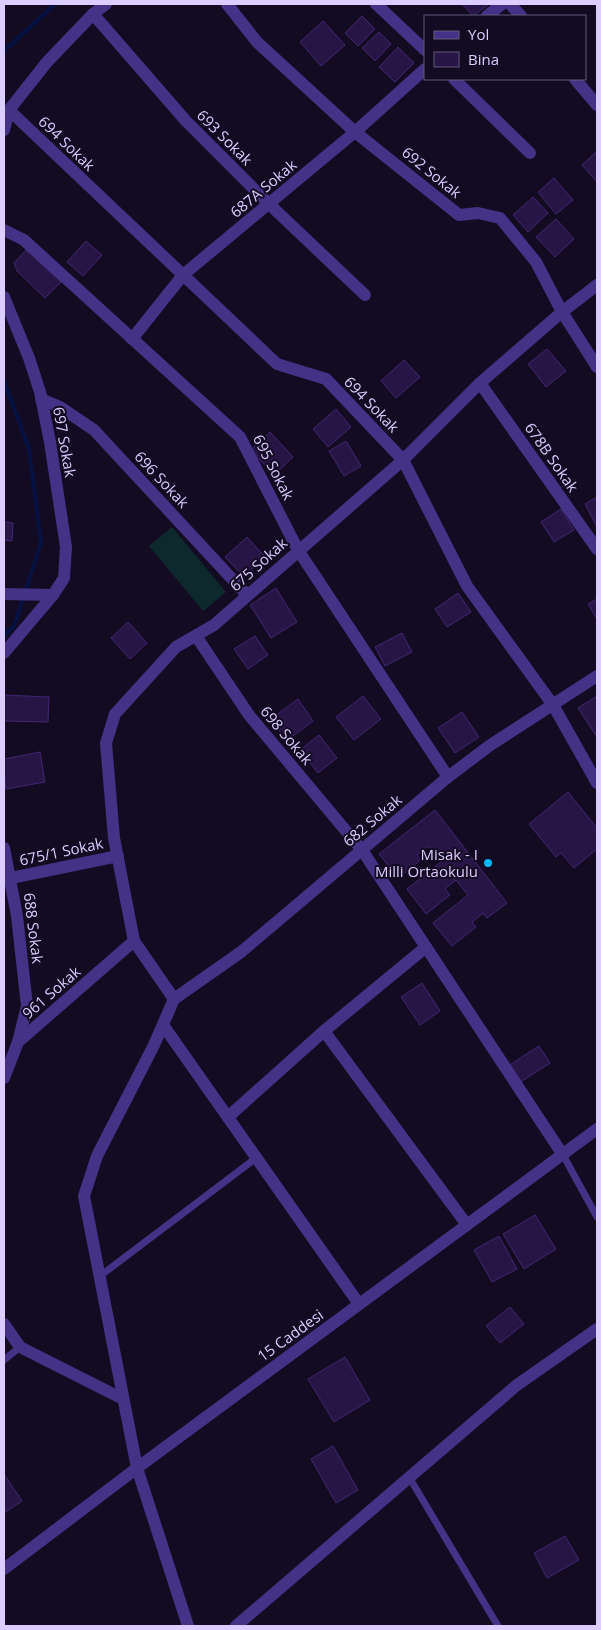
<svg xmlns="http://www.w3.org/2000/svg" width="601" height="1630" font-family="'Open Sans',sans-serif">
  <rect width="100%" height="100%" fill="#130b22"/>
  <polygon fill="#0e292d" points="172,527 226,592 203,611 149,546"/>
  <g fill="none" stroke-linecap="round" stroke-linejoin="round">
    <g stroke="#051142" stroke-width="4">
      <polyline points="4,51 55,4"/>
      <polyline points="4,381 29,449 41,543 14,626 4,636"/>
    </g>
  </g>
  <g fill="#271645" stroke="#422673">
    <polygon points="462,4 489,4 473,16"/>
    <polygon points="362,16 375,29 358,46 345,33"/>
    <polygon points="323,21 345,45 321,66 300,42"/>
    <polygon points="379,32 391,44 375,61 362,48"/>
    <polygon points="398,47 414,63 395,82 379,67"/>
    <polygon points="597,151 597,182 582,165"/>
    <polygon points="554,178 573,200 556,214 538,192"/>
    <polygon points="533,197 548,213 528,232 513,215"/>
    <polygon points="556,219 574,239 555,257 536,237"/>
    <polygon points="86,241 102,255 83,276 67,262"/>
    <polygon points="26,250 61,282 45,298 17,271 14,263"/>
    <polygon points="547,349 566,371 546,387 528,364"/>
    <polygon points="404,360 420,377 396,398 381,381"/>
    <polygon points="336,409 351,427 328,447 313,429"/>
    <polygon points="270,432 293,457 274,475 251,450"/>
    <polygon points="346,441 361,466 344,476 329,451"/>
    <polygon points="597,497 597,527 585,504"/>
    <polygon points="561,509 574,530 554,542 541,522"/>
    <polygon points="4,522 13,523 12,541 4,540"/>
    <polygon points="247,537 265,557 244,577 225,557"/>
    <polygon points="276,588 297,622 271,638 250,605"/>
    <polygon points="458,593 471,612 447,627 435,609"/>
    <polygon points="597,599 597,619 588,604"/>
    <polygon points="128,622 147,643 130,659 111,638"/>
    <polygon points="402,633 412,652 385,666 375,647"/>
    <polygon points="255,636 268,655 248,669 234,649"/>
    <polygon points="4,695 49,697 48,722 4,721"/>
    <polygon points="363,696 381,719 354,740 336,717"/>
    <polygon points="597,696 597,737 578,708"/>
    <polygon points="298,699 313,721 286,741 271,719"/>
    <polygon points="462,712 479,737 455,753 438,728"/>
    <polygon points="319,735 337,758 318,773 300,750"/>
    <polygon points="40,752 45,782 6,789 4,777 4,759"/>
    <polygon points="568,792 597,828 597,849 574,868 561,853 556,857 529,824"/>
    <polygon points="435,810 507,903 487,918 483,913 472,922 476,927 452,946 433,923 468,895 456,880 445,889 450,895 426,914 407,889 441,862 428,846 417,855 421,860 398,878 379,854"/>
    <polygon points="422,983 440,1011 420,1025 401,997"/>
    <polygon points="539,1046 550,1063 519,1083 508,1066"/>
    <polygon points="535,1215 556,1249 524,1269 503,1234"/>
    <polygon points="499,1236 517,1269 492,1282 474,1250"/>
    <polygon points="510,1307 524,1324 500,1343 486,1326"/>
    <polygon points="345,1357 370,1400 334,1422 308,1379"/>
    <polygon points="333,1446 358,1490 336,1503 311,1459"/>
    <polygon points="4,1474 22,1501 4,1513"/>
    <polygon points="565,1536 579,1560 547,1578 534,1553"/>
  </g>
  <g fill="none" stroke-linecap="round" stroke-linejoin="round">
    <g stroke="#433286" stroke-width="7">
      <polyline points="563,1155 597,1217"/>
      <polyline points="100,1276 256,1158"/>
      <polyline points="4,1360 20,1347"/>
      <polyline points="409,1477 498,1626"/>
    </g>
    <g stroke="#433286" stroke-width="12">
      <polyline points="227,4 257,42 355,132 459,215 478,213 500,218 536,262 562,312 597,367"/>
      <polyline points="376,4 425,50"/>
      <polyline points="510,4 521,16"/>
      <polyline points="93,14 186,121 269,204 365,295"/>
      <polyline points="487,16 502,4"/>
      <polyline points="454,79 530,153"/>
      <polyline points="575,79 597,105"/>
      <polyline points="9,110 277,364 326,379 403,460 467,586 553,705 597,783"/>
      <polyline points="4,130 9,110 47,62 93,14 106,4"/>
      <polyline points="4,230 24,240 240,437 298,550 448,777"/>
      <polyline points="4,297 29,358 40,392 50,442 66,547 64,578 53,595 4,653"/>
      <polyline points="132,339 183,275 355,132 425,69"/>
      <polyline points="480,383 597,549"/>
      <polyline points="41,399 60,407 94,430 247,595"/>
      <polyline points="4,594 53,595"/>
      <polyline points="196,636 249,715 362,850 563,1155"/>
      <polyline points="4,848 17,916 27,1006 18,1042"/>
      <polyline points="11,878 118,856"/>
      <polyline points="174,999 134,941 114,838 106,743 115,714 176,647 214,625 403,460 480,383 562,312 597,285"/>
      <polyline points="174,999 154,1045 97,1156 84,1196 137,1468 188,1626"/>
      <polyline points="174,999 241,952 448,777 489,746 597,676"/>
      <polyline points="163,1025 359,1304"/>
      <polyline points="324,1031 467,1225"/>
      <polyline points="4,1078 18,1042 134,941"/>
      <polyline points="228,1117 324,1031 426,947"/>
      <polyline points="4,1324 20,1347 123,1399"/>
      <polyline points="236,1626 517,1385 597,1329"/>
    </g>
    <polyline stroke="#433286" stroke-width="12" points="4,1569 137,1468 597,1129"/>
  </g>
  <circle fill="#00b6f8" stroke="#130b22" stroke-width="2" cx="488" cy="863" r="5"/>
  <g text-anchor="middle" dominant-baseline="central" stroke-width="4" stroke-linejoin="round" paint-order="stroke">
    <g font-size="15" fill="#dbcdff" stroke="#130b22">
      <text transform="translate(225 137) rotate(45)">693 Sokak</text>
      <text transform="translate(67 143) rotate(44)">694 Sokak</text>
      <text transform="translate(432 172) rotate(39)">692 Sokak</text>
      <text transform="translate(263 188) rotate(-40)">687A Sokak</text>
      <text transform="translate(372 404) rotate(46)">694 Sokak</text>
      <text transform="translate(65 442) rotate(80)">697 Sokak</text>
      <text transform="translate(552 457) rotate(55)">678B Sokak</text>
      <text transform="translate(274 467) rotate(63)">695 Sokak</text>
      <text transform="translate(162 479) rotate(47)">696 Sokak</text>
      <text transform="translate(258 564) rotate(-42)">675 Sokak</text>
      <text transform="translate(287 735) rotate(50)">698 Sokak</text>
      <text transform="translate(372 820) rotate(-40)">682 Sokak</text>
      <text transform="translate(61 851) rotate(-12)">675/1 Sokak</text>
      <text transform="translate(34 928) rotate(83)">688 Sokak</text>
      <text transform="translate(51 992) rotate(-41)">961 Sokak</text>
      <text transform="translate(290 1335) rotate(-36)">15 Caddesi</text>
    </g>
    <g font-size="15" fill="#dbcdff" stroke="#130b22" text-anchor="end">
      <text x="478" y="854">Misak - I<tspan x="478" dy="17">Milli Ortaokulu</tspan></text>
    </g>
  </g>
  <rect width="601" height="1630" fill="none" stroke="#dbcdff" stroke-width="10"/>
  <rect x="424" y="15" width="162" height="65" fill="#130b22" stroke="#63597a"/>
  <rect x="434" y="31" width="25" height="8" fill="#433286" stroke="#63597a"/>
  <text x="468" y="40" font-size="15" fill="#dbcdff">Yol</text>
  <rect x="434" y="52" width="25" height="15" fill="#271645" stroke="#63597a"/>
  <text x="468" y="65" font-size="15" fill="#dbcdff">Bina</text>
</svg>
